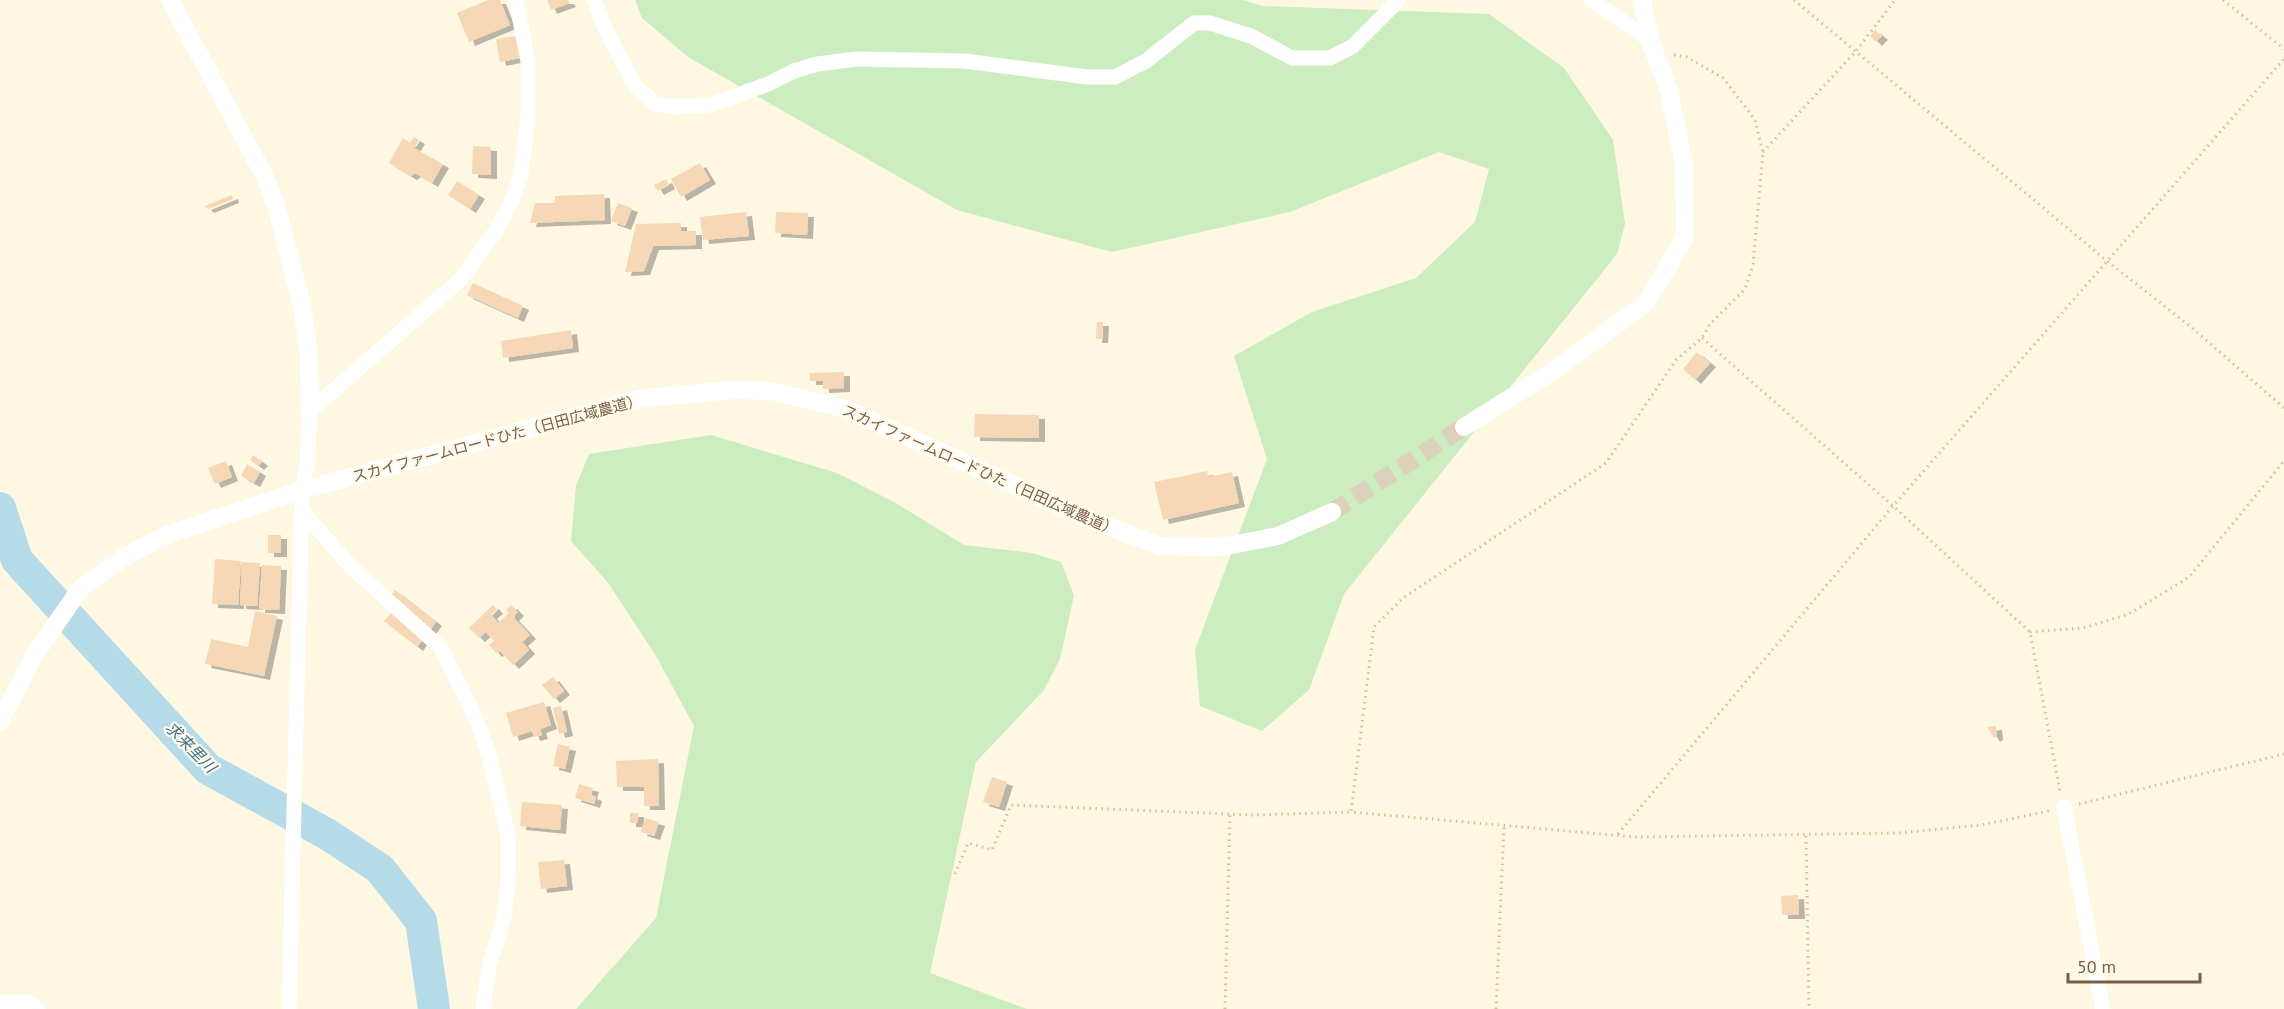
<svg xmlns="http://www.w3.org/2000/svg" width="2284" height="1009" font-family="'PT Sans','Noto Sans JP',sans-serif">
  <defs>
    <filter id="shadow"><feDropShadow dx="6" dy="4" stdDeviation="0" flood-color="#0004"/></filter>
  </defs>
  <rect width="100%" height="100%" fill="#fef7e2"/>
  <g fill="#ccedbf">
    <polygon points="635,0 1243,0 1263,6 1489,14 1564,68 1613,140 1625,224 1617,254 1344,594 1309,690 1262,731 1200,706 1195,650 1267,459 1234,356 1312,312 1416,278 1475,222 1489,169 1439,152 1290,212 1112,252 957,210 688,57 642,18"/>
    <polygon points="711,435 837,473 894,502 964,545 1032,553 1061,562 1074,595 1060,659 1044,690 976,762 930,973 1027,1009 576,1009 656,918 694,726 656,656 609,584 571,541 576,486 589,454"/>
  </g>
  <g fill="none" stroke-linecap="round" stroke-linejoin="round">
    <polyline stroke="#b5dbe9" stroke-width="32" points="0,508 17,560 208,769 327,834 380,869 421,921 434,1009"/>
  </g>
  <g fill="#f6d8b7" filter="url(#shadow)">
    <polygon points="488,0 500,0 510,25 469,42 457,13"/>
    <polygon points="547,0 568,0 570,3 551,10"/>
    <polygon points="1875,30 1882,36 1876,42 1870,36"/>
    <polygon points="516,36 520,58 500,62 496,39"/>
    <polygon points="414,137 419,140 414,148 443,164 432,183 415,173 411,176 389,163 403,138 410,143"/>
    <polygon points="473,146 491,147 491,175 472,174"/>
    <polygon points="700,163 710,180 681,197 671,179"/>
    <polygon points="666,179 669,185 658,191 654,185"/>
    <polygon points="457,181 479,195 470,209 448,195"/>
    <polygon points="604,194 605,220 530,223 535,203 555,203 555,196"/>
    <polygon points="232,195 233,199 208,209 205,206"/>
    <polygon points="618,203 632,208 625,226 611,221"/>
    <polygon points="746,212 749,236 703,240 700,217"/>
    <polygon points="776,212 808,213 807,235 775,233"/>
    <polygon points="681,223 681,231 696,231 696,245 653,246 644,271 625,272 636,224"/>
    <polygon points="473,283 523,306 518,318 467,295"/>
    <polygon points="1097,322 1103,322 1102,339 1096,339"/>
    <polygon points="571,330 573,348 503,358 501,341"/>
    <polygon points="1697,352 1710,363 1695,380 1683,369"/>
    <polygon points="844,372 844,388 823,389 823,381 810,381 810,373"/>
    <polygon points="975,414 1039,415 1039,438 974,437"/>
    <polygon points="253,455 262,462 258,466 250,460"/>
    <polygon points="226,461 232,477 215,484 208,468"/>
    <polygon points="247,464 260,472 254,483 241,476"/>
    <polygon points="1207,471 1208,477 1232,472 1239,503 1163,520 1154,482"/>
    <rect x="268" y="535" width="13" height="18"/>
    <polygon points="215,559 241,561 238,605 212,604"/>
    <polygon points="242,562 260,563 257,606 240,605"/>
    <polygon points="262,565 281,566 279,610 259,609"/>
    <polygon points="395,590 436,622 417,647 384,621 392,612 383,605"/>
    <polygon points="493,605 497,610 491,615 498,623 509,613 506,610 511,605 518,612 513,617 530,635 522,642 529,650 513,665 500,651 496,653 489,645 494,641 486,632 479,638 469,628"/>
    <polygon points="255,611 277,616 264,676 205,664 211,639 248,647"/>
    <polygon points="553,677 564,691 554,699 542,685"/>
    <polygon points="544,702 551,725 540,729 542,735 534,737 532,731 513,737 506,713"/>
    <polygon points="561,706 567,732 559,734 553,708"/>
    <polygon points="1996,726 1997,736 1994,738 1987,727"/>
    <polygon points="558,744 570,747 565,769 553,766"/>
    <polygon points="658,759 659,806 644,806 644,787 617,787 616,761"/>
    <polygon points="992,777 1007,782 999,807 983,802"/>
    <polygon points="579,784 593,788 591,795 596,797 594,804 575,798"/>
    <polygon points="522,802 562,805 560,830 520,826"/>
    <rect x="630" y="813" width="8" height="10"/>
    <polygon points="645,818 659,822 654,836 641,832"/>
    <polygon points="564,860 567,886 541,889 538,862"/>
    <polygon points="1798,895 1799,915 1782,915 1781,896"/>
  </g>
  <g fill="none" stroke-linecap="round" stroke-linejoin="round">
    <polyline stroke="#dcd1bb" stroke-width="18" stroke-dasharray="18 9" stroke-linecap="butt" points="1332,512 1464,427"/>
    <g stroke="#dbbc9a" stroke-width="3" stroke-dasharray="1.5 4.5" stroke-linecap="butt">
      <polyline points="1794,0 2107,261 2191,327 2284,408"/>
      <polyline points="2223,0 2284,49"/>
      <polyline points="1674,55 1687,57 1723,78 1755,120 1763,152 1753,265 1745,289 1710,324 1702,338 1676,360 1606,463 1403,598 1374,627 1351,812 1636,837 1898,833 1981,825 2049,811"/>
      <polyline points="1763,152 1856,51 1895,0"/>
      <polyline points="1702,338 1893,506 2030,632 2060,791"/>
      <polyline points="2030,632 2083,628 2129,614 2189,577 2284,461"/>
      <polyline points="2079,804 2284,754"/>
      <polyline points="1618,834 1893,506 2284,59"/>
      <polyline points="1806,836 1809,1009"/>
      <polyline points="955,874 968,843 992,850 1011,805 1254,815 1351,812"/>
      <polyline points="1225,1009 1230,813"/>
      <polyline points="1496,1009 1504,826"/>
    </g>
    <g stroke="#fff" stroke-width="15">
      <polyline points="594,0 604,26 635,86 656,104 676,107 710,105 768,84 794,71 817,64 857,59 965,61 1087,77 1115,77 1146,61 1194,23 1210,23 1251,36 1292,58 1330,58 1353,46 1399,0"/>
      <polyline points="1591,0 1650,40"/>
      <polyline points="303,512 351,567 441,648 473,711 489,755 508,835 508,878 504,917 489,967 483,1009"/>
      <polyline points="2064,807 2103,1009"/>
      <polyline points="0,1003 27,1002 38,1009"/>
      <polyline points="289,1009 302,490 307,464 310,411 461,279 495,232 513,199 521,173 528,117 528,61 516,0"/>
    </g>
    <g stroke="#fff" stroke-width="18">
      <polyline points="170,0 264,175 277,208 302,305 309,356 310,411"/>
      <polyline points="1464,427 1553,371 1646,303 1685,237 1684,165 1669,91 1650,40 1642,0"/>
      <polyline points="0,721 35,654 81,588 124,557 169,534 302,490 643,398 734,390 771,391 846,409 1086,518 1160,546 1222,547 1278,536 1332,512"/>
    </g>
  </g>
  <g text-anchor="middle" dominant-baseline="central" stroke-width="4.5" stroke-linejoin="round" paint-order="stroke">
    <g font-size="15" fill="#785e46" stroke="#fffaea">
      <text transform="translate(497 438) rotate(-15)">スカイファームロードひた（日田広域農道）</text>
      <text transform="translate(980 470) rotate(24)">スカイファームロードひた（日田広域農道）</text>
    </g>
    <g font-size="16" font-style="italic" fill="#3d768e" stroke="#fffaea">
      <text transform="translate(191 747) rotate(45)">求来里川</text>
    </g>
  </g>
  <path d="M2068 973v9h132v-9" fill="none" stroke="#785e46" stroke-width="3"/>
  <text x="2077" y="973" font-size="18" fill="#785e46" stroke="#fffaea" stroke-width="4.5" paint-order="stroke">50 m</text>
</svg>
